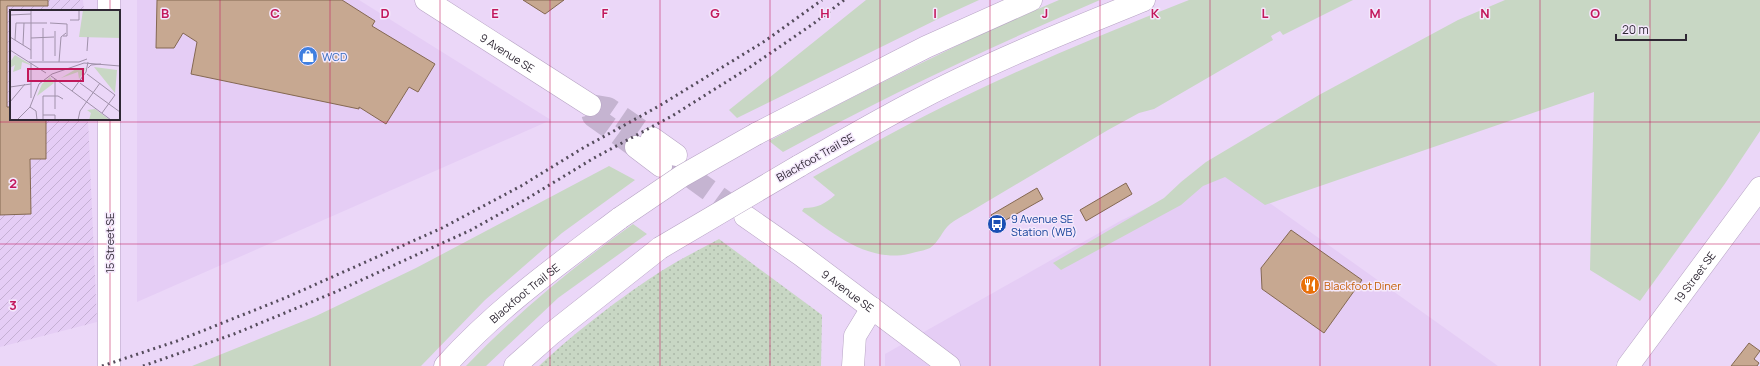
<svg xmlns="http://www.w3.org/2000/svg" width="1760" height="366" font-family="Manrope,sans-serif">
  <defs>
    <pattern id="industrial-furrows" width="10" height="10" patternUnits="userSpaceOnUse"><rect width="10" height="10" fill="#e5cdf5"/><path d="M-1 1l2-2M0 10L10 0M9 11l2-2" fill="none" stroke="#c5b0d3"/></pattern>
    <pattern id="park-dots" width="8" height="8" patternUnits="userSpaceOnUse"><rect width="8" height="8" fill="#c8d7c4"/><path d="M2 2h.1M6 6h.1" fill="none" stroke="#acb9a9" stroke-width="1.8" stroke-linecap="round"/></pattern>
  </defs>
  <rect width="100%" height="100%" fill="#ebd7f8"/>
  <g fill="#e5cdf5">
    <polygon points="137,0 359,0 551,120 137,302"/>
    <polygon points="1229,174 1498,366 885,366 885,354 1122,220 1210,178"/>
  </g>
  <polygon fill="url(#industrial-furrows)" points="0,0 83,0 84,11 11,11 11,119 88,119 97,322 0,347"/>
  <g fill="#c8d7c4">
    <polygon points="866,0 979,0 944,16 737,118 729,110"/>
    <path d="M1059 0H1100C992 46 886 96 783 152L769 141C864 91 960 42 1059 0Z"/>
    <path d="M1189 0H1353L1283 35 1280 31 1271 36 1273 40 1154 109 1139 113 1108 130 968 213C962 216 955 220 950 224 942 231 939 242 930 248 926 250 920 251 916 252 872 266 835 235 802 211L804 208C817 208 825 204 835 195L813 177C863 149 912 121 963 97 1037 61 1113 30 1189 0Z"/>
    <polygon points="1505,0 1760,0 1760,131 1724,185 1640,301 1590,270 1594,92 1265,205 1225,177 1203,186 1181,205 1061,270 1053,263 1164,198 1181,182 1206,162 1319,95 1458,20"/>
    <polygon points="609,166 635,180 562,233 485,300 421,366 192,366 316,316 416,268"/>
    <path d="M633 224 647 234 558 298 486 366H466C517 313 573 267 633 224Z"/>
  </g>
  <path fill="url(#park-dots)" d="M719 239 822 315 821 366H539C574 333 622 296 663 270 681 259 700 249 719 239Z"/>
  <g fill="#c7a891" stroke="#846852">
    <polygon points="0,0 48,0 48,6 7,6 7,107 11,107 11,119 46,119 46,159 30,159 31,214 0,215"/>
    <polygon points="157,0 342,0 375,21 372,26 435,64 418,92 409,87 386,124 359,107 359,109 191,74 197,42 183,33 174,48 156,48"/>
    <polygon points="523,0 564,0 545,14"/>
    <polygon points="1126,183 1132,194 1086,221 1080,210"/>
    <polygon points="1037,188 1043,199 997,225 991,215"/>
    <polygon points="1291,230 1362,280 1324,333 1262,289 1261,268"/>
    <polygon points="1749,343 1760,351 1754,359 1759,363 1757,366 1731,366"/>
  </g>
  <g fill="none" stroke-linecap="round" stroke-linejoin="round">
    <g stroke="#c5b4d1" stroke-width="22" stroke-dasharray="22 11" stroke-linecap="butt">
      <polyline points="636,147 593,116 590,105 608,108 652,138"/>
      <polyline points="661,166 681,170 745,216"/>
    </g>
    <g stroke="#b7a4c4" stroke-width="23">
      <g id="minor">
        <polyline points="109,0 109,11"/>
        <polyline points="109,366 109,119"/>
        <polyline points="853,366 855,336 872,308"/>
      </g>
    </g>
    <g stroke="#b7a4c4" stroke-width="23">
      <g id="major">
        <path id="s1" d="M426 0 590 105"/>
        <polyline points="756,134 926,47 1031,0"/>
        <polyline points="652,138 676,155"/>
        <polyline points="636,147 661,166"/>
        <path d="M799 166C836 145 872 124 910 104 985 64 1065 32 1144 0"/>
        <path id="s2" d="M745 216 801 255 949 366"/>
        <path id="s3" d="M445 366C496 309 559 264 620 218"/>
        <polyline points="515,366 551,334 660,248"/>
        <path id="s4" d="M1628 366 1760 188"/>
      </g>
    </g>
    <use href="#minor" stroke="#fff" stroke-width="22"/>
    <use href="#major" stroke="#fff" stroke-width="22"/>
    <g stroke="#554c5c" stroke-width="3" stroke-dasharray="2 4" stroke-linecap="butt">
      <polyline points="102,366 177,341 285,298 442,228 521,186 583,148 659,106 765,41 822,0"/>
      <polyline points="143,366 234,334 333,293 471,230 528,198 594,158 672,116 750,67 813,24 844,0"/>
    </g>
    <g stroke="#b7a4c4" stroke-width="23" stroke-linecap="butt">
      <g id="major-bridge">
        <polyline points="620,218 682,176 756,134"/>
        <polyline points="660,248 799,166"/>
      </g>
    </g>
    <use href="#major-bridge" stroke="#fff" stroke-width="22"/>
  </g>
  <path fill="none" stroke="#c2185b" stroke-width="1" stroke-opacity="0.55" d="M110 0V11M220 0V366M330 0V366M440 0V366M550 0V366M660 0V366M770 0V366M880 0V366M990 0V366M1100 0V366M1210 0V366M1320 0V366M1430 0V366M1540 0V366M1650 0V366M110 119V366M0 122H1760M0 244H1760"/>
  <defs>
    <g id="shop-disc" transform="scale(1)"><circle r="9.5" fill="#3f7fe0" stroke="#f4e8fc"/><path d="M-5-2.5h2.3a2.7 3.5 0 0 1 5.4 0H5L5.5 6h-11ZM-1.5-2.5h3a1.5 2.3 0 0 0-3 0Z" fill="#fff"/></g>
    <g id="bus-disc" transform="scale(1)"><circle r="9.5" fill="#1a4fb4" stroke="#f4e8fc"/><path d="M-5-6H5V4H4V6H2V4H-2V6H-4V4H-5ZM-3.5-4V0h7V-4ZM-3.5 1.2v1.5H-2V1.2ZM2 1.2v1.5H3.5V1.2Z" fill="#fff"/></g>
    <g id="restaurant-disc" transform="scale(1)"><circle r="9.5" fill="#e8710a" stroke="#f4e8fc"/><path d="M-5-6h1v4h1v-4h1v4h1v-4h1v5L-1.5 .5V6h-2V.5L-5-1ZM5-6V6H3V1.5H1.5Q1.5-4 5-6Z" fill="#fff"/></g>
  </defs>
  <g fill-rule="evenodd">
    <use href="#shop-disc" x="308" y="56"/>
    <use href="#bus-disc" x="997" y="224"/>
    <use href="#restaurant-disc" x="1310" y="285"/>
  </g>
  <g text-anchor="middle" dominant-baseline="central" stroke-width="3" stroke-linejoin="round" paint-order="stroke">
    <g font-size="11" fill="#2f2834" stroke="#f4e8fc">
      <text stroke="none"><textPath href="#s1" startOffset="97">9 Avenue SE</textPath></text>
      <text transform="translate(815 157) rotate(-29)">Blackfoot Trail SE</text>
      <text transform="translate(109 243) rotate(-90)">15 Street SE</text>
      <text stroke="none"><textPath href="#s4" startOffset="111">19 Street SE</textPath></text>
      <text stroke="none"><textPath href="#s2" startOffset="127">9 Avenue SE</textPath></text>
      <text stroke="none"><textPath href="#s3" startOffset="108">Blackfoot Trail SE</textPath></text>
    </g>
    <g font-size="11" fill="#366cbe" stroke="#f4e8fc" text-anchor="start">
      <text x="322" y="56">WCD</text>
    </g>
    <g font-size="11" fill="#164399" stroke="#f4e8fc" text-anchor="start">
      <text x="1011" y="218">9 Avenue SE<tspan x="1011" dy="13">Station (WB)</tspan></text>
    </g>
    <g font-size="11" fill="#c56008" stroke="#f4e8fc" text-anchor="start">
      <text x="1324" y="285">Blackfoot Diner</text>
    </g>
  </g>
  <g transform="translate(10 10)">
    <rect width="110" height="110" fill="#ebd7f8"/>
    <path d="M76 58 69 69 68 62 51 68 66 59ZM85 99 100 110H79L81 103 77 100Z" fill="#c8d7c4"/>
    <path d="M73 0H110V28L69 27ZM5 45 20 54V55L12 52 11 59 3 62 5 55 0 58V52ZM84 57 107 60 105 83ZM40 67 44 73 27 86 32 74Z" fill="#c8d7c4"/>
    <path fill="none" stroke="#a091aa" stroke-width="1" d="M21 0V49M0 5 21 4M60 10H69V0M40 13 57 14M45 21V46M53 26H57V14M0 27 21 40M21 28 44 27M5 30 6 13H37M13 35 14 13M0 40 36 63M77 41 78 27M33 51V18M19 52H69L77 49M49 52 51 27 56 23M21 53V88M78 58 81 55 91 54M77 64 105 85 92 103M41 66 62 81 76 62 78 52M70 73 110 102M0 77 21 74M62 81 101 110M0 92 15 74M20 97 26 101 27 110M45 99V69M33 105H45V110M7 110 20 97 29 74 42 64 74 53 110 56M33 110V86H48L53 89M68 110 70 101 90 73"/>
    <path fill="#c2185b" fill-opacity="0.15" stroke="#c2185b" stroke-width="2" d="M18 59H73V71H18Z"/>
    <rect width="110" height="110" fill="none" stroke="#2f2834" stroke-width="2"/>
  </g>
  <g font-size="13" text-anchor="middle" font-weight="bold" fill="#c2185b" stroke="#f4e8fc" stroke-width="3" stroke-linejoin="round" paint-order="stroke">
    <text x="165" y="18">B</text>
    <text x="275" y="18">C</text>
    <text x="385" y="18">D</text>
    <text x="495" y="18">E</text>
    <text x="605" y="18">F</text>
    <text x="715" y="18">G</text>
    <text x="825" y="18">H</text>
    <text x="935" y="18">I</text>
    <text x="1045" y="18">J</text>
    <text x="1155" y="18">K</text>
    <text x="1265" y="18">L</text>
    <text x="1375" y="18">M</text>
    <text x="1485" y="18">N</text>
    <text x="1595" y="18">O</text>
    <text x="13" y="188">2</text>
    <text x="13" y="310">3</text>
  </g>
  <path d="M1616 34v6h70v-6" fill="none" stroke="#2f2834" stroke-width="2"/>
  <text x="1622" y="34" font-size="12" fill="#2f2834" stroke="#f4e8fc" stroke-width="3" paint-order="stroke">20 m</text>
</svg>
